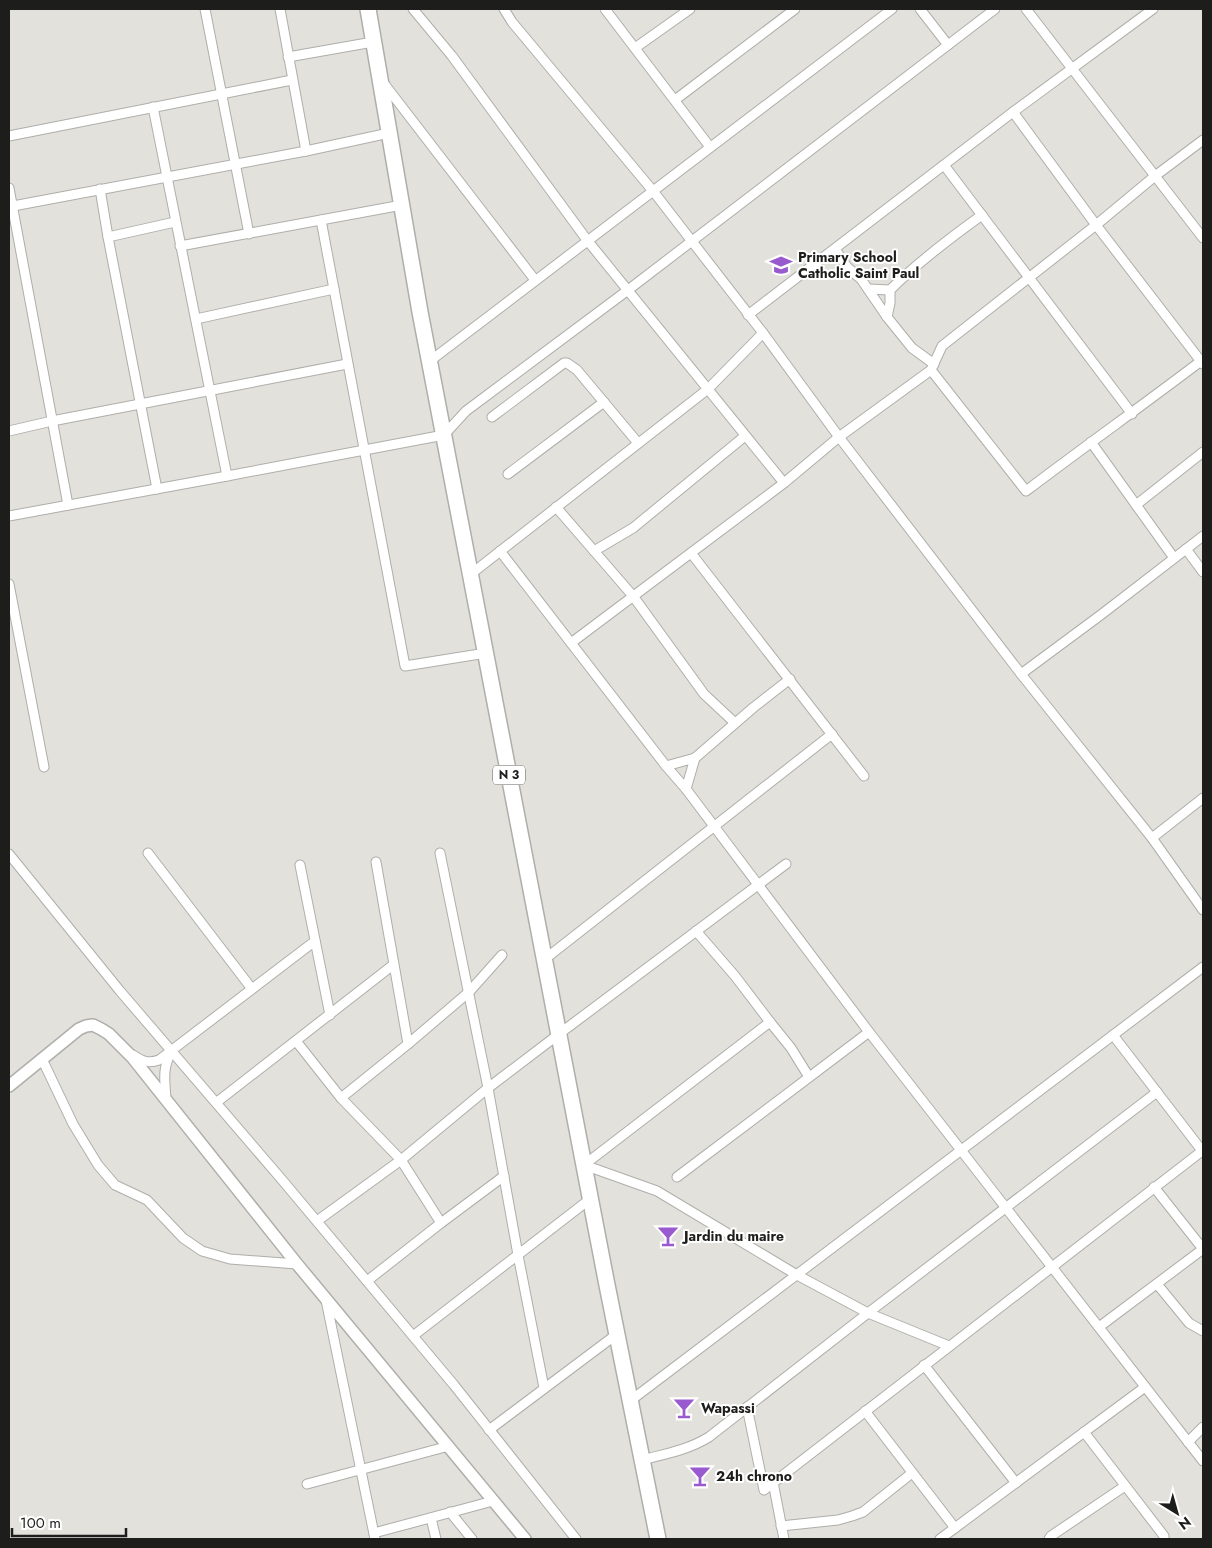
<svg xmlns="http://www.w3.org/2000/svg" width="1212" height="1548" font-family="Jost,sans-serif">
  <rect width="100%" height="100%" fill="#e2e1dc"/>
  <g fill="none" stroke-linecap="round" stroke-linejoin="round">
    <g stroke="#afaeaa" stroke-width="11">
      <g id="minor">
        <polyline points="205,9 249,234"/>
        <polyline points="280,9 306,151"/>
        <polyline points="413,9 452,56 587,240 784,483"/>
        <polyline points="504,9 512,22 653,191 763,333 839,437 1021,674 1152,838 1203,910"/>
        <polyline points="605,9 710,147"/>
        <polyline points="920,9 948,45"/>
        <polyline points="1026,9 1203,238"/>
        <polyline points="635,48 690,9"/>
        <polyline points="288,57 373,42"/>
        <polyline points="382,81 535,280"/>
        <polyline points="675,100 795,9"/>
        <polyline points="153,107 227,476"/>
        <polyline points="1013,112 1096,225 1203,364"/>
        <polyline points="9,136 292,80"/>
        <polyline points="944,165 1132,414"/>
        <polyline points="9,188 68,505"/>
        <polyline points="100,189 108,237 157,489"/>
        <polyline points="13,206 306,151 389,133"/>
        <polyline points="321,220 405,666 486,653"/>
        <polyline points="108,237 175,222"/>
        <polyline points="180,246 402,205"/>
        <polyline points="835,249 847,267 861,279 887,317"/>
        <polyline points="868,289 890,290"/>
        <polyline points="748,315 1013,112 1153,9"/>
        <polyline points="196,319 334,289"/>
        <polyline points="430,361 892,9"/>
        <path d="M934 364 912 348 887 317 890 303V290C918 262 950 238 982 215"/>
        <path d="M931 370 1026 491C1084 447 1143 405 1201 361"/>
        <polyline points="492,417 564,363 567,363 577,370 638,443"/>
        <polyline points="9,431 52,421 347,364"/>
        <polyline points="1091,442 1174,558"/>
        <polyline points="508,474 604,402"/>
        <polyline points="1136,505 1203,452"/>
        <polyline points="556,507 633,596 704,694 735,723"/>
        <polyline points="9,516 227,476 444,435 466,411 628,290 995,9"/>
        <polyline points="1186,549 1203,572"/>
        <polyline points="500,551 666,766 686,789 869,1032 1203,1461"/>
        <polyline points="594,551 633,528 745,436"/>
        <polyline points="691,553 864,776"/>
        <polyline points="471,574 708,389 763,333"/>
        <polyline points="9,584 44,767"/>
        <polyline points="571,643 784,483 839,437 931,370 942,346 1096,225 1155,176 1203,140"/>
        <polyline points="1021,674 1102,614 1203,536"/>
        <polyline points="666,766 695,758 754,707 790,679"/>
        <polyline points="686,789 695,758"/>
        <polyline points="1152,838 1203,798"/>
        <polyline points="148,853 252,989"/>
        <polyline points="440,853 488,1088 518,1255 544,1388"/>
        <polyline points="9,854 120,991 283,1181 454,1385 576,1539"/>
        <polyline points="376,862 408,1044"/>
        <polyline points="300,865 330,1015"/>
        <polyline points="696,931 735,976 770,1022 791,1048 809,1077"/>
        <polyline points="545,959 832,734"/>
        <polyline points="1113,1035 1203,1152"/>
        <polyline points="296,1041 341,1098 401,1160 441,1223"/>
        <path d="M133 1055C142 1061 148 1064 159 1060L315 941"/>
        <polyline points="42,1059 73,1124 98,1165 115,1185 147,1200 183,1238 202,1251 230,1259 297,1264"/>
        <polyline points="341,1098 408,1044 469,992 502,955"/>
        <path d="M166 1099C165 1082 162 1068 171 1053"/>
        <polyline points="217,1102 393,965"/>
        <polyline points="584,1165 657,1191 797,1275 868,1313 949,1346"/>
        <polyline points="584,1165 770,1022"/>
        <polyline points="677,1177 869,1032"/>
        <polyline points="317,1221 401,1160 488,1088 559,1034 786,864"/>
        <polyline points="367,1281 441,1223 504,1176"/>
        <polyline points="1157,1284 1189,1323 1203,1331"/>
        <polyline points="326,1300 375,1539"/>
        <polyline points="1099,1327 1203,1249 1154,1187"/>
        <polyline points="413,1336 590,1199"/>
        <polyline points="924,1365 1016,1483"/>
        <polyline points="630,1401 1203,967"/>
        <polyline points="747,1407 764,1490 1202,1151"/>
        <polyline points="865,1411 955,1528"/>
        <polyline points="489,1430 617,1334"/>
        <polyline points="1084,1432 1164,1536 1164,1539"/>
        <polyline points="1188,1442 1203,1427"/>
        <path d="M642 1460C665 1454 688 1450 709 1437L868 1313 1157 1092"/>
        <polyline points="773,1482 784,1539"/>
        <polyline points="307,1484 449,1446"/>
        <polyline points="450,1512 472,1539"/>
        <polyline points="431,1518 436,1539"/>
        <polyline points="781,1526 838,1520 852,1516 863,1512 912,1473"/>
        <polyline points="374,1533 493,1501"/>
        <polyline points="940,1539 1145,1387"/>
        <polyline points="1049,1539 1051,1536 1125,1486"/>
      </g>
    </g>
    <g stroke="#afaeaa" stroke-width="14">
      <polyline id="tertiary" points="9,1086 79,1029 86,1026 93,1025 101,1029 109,1034 132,1057 297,1264 525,1539"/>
    </g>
    <g stroke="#afaeaa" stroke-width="18">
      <polyline id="primary" points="368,9 420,312 606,1280 658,1539"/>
    </g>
    <use href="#minor" stroke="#fff" stroke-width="9"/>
    <use href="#tertiary" stroke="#fff" stroke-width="11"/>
    <use href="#primary" stroke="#fff" stroke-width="15"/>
  </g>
  <defs>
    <g id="school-bare" transform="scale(1.725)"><path d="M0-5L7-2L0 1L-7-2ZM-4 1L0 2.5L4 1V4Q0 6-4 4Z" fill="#9959cf" stroke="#fff" stroke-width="2.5" paint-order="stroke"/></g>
    <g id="bar-bare" transform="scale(1.725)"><path d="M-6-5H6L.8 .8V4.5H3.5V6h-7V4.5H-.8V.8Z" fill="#9959cf" stroke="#fff" stroke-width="2.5" paint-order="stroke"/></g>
  </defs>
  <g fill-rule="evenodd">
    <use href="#school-bare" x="781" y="265"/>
    <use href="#bar-bare" x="668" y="1236"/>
    <use href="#bar-bare" x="684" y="1408"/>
    <use href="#bar-bare" x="700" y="1476"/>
  </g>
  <g text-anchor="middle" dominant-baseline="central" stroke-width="4" stroke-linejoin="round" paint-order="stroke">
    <rect fill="#fff" stroke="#61615f" stroke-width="1" x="493" y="765.5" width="32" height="19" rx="4"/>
    <g font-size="12" font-weight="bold" fill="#1d1d1b">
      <text x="509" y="775">N 3</text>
    </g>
    <g font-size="14" font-weight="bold" fill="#1d1d1b" stroke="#fff" text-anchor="start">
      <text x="798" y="257">Primary School<tspan x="798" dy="16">Catholic Saint Paul</tspan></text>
      <text x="684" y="1236">Jardin du maire</text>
      <text x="701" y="1408">Wapassi</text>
      <text x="716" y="1476">24h chrono</text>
    </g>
  </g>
  <rect width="1212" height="1548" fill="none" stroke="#1d1d1b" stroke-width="20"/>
  <g transform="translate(1177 1513) rotate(143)" stroke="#ffffff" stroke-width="4" paint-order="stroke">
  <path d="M0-4L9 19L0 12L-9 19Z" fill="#1d1d1b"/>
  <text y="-8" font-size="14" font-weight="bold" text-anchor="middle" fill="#1d1d1b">N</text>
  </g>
  <path d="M12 1528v8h114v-8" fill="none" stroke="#1d1d1b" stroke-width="2.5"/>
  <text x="20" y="1528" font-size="15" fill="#1d1d1b" stroke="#ffffff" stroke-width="4" paint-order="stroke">100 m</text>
</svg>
